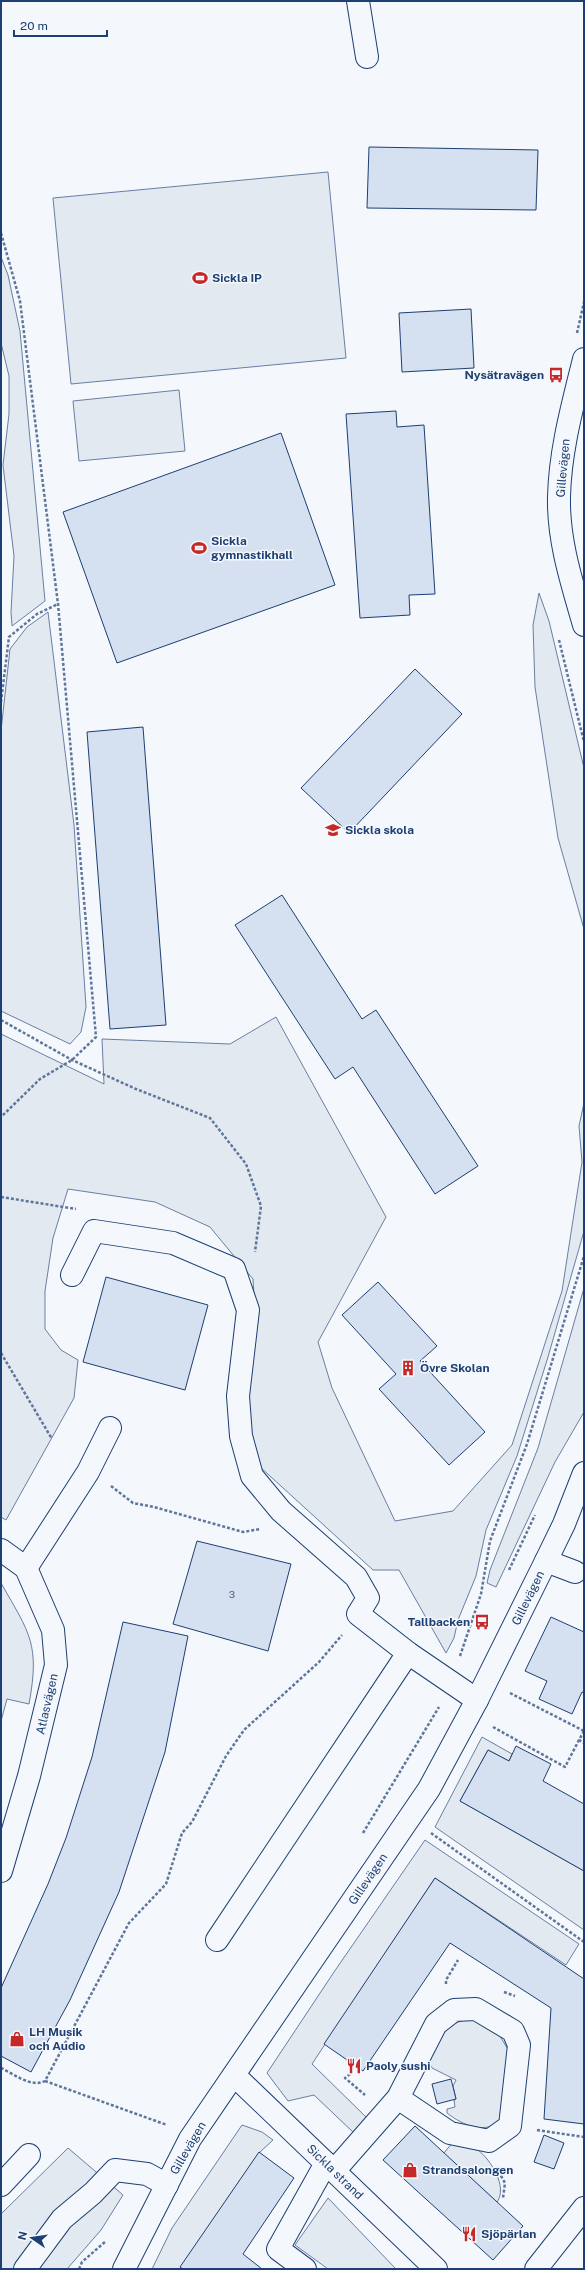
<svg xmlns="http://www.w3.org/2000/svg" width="585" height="2270" font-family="'Public Sans',sans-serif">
  <rect width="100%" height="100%" fill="#f4f7fb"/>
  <g fill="#e3e9f0" stroke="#687fa3">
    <polygon points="328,172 346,358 71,384 53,198"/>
    <polygon points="1,257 8,275 20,331 45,601 12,626 11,612 14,556 3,465 9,414 9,376 1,343"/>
    <polygon points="179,390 185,451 79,461 73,401"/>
    <polygon points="539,593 549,621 584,768 584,929 558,838 535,687 533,625"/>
    <polygon points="48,612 74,825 86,1007 81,1032 70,1044 1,1011 1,731 10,649 27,627"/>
    <polygon points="276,1017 386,1217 318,1342 332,1388 395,1521 453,1511 512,1445 562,1291 582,1162 579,1126 584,1103 584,1231 548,1357 517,1456 486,1530 476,1576 458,1620 454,1638 446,1653 399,1570 373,1570 259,1466 244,1419 256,1330 253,1279 210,1227 155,1202 68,1189 53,1238 45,1291 45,1329 61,1350 78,1360 74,1398 6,1520 1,1517 1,1034 104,1084 102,1039 230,1044"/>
    <polygon points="584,1288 584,1412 555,1462 496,1587 487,1583 490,1570 538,1448"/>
    <path d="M1 1583C30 1634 40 1644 29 1704L7 1699 1 1721Z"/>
    <polygon points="482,1737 512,1754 509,1761 488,1750 460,1801 584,1871 584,1930 435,1827"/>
    <polygon points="425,1840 579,1944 566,1965 435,1878 312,2064 368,2119 355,2134 314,2095 288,2101 267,2073 334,1972"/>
    <path d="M471 2019 483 2023 498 2033 509 2051 502 2121C483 2134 464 2126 447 2113V2109L455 2107 454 2100 456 2099 453 2086 456 2080 432 2068 427 2058C442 2035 443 2023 471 2019Z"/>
    <polygon points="242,2125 262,2132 273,2140 259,2153 183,2269 152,2269 172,2228"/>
    <path d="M454 2141C462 2144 472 2146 478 2150 491 2160 508 2187 497 2202L443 2154Z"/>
    <polygon points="68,2148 123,2195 101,2230 67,2269 1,2269 1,2214"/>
    <polygon points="328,2198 396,2269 328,2269 295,2245"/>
  </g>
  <g fill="#d5e0f0" stroke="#1d3f73">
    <polygon points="369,147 538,150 536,210 367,208"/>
    <polygon points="471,309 474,368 402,372 399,313"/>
    <polygon points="396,411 397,427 424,425 435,594 409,595 410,615 360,618 346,414"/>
    <polygon points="281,433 335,585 117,663 63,512"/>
    <polygon points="415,669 462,714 349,833 301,788"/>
    <polygon points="143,727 166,1025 110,1029 87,732"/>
    <polygon points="282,895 362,1019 376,1010 478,1166 435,1194 353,1067 335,1079 235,925"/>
    <polygon points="106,1277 208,1305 185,1390 83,1362"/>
    <polygon points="378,1282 437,1346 420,1361 485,1432 449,1465 379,1389 396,1374 342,1315"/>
    <polygon points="197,1541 291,1564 268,1651 173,1624"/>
    <polygon points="551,1617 584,1632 584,1693 582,1692 572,1714 539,1699 547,1681 525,1671"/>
    <polygon points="123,1622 188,1636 165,1752 119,1892 70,2000 31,2072 1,2056 1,1988 48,1884 66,1838 92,1757"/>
    <polygon points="516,1746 551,1764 543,1781 584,1804 584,1871 460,1801 488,1750 509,1761"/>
    <polygon points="435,1878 584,1979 584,2124 544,2119 551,2008 450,1943 363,2071 324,2044"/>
    <polygon points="451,2079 456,2099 437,2104 432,2084"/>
    <polygon points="415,2126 523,2226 493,2260 383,2160"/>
    <polygon points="544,2135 564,2143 554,2169 534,2162"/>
    <polygon points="259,2152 294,2178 243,2254 262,2269 183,2269 180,2267"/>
  </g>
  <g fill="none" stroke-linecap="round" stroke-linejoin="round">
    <g stroke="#1d3f73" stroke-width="24">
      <g id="minor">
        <polyline points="358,1 367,57"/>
        <path d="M584 359C573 404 560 450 559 497 558 541 572 583 584 625"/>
        <polyline points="72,1275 94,1231 173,1243 234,1269 248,1310 238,1396 241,1436 252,1476 281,1511 356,1577 368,1598 358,1614 408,1653 477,1700"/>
        <polyline points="1,1550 26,1568 53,1630 56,1665 29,1776 1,1871"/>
        <polyline points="546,1561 575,1572"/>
        <polyline points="26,1568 88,1472 110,1428"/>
        <polyline points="217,1940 408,1653"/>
        <polyline points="234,2075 436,2269"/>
        <polyline points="334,2171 398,2098 450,2133 489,2141 510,2126 519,2045 513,2031 476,2009 454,2010 436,2024 398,2098"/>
        <polyline points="1,2185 29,2155"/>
        <polyline points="25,2269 62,2219 93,2193 115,2170 147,2174 167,2185"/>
        <polyline points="124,2269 190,2139 429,1789 477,1700 546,1561 564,1524 584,1473"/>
        <polyline points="305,2269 278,2249 326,2163"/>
        <polyline points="536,2269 584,2208"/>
      </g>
    </g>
    <g stroke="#5e769c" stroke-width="2.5" stroke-dasharray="3 2" stroke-linecap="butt">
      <polyline points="1,233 20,301 58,604 96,1037 72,1060 40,1079 1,1117"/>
      <polyline points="577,333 584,302"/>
      <polyline points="559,640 584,742"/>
      <polyline points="1,702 9,637 37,614 58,604"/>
      <polyline points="1,1020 72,1060 136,1089 210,1118 246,1164 261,1206 255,1252"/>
      <polyline points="1,1197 76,1209"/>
      <polyline points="1,1353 52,1439"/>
      <polyline points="111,1486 133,1503 154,1507 243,1532 260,1529"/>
      <polyline points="509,1570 535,1515"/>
      <polyline points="460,1656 481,1594 490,1541 527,1444 584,1256"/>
      <polyline points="510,1693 584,1731"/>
      <polyline points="493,1727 565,1767 579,1740"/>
      <polyline points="584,1731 579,1740 584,1743"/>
      <polyline points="363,1833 439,1707"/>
      <polyline points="431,1833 584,1942"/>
      <polyline points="446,1984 446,1980 458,1960"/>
      <polyline points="504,1992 515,1996"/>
      <path d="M1 2068C14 2074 31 2088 45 2081L129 1923 166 1884 182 1833 192 1822 226 1756 244 1730 319 1662 342 1635"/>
      <polyline points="350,2074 345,2078 365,2095"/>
      <polyline points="45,2081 167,2125"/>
      <polyline points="537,2130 584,2137"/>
      <polyline points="496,2167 505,2183 503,2198"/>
      <polyline points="79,2269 82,2262 106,2241"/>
    </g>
    <use href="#minor" stroke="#f4f7fb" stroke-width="22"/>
  </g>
  <defs>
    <g id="stadium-bare" transform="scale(1.2)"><path d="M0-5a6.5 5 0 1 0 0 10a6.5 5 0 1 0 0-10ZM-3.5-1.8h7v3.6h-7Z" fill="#c62828" stroke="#f4f7fb" stroke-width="2.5" paint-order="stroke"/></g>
    <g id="bus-bare" transform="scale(1.2)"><path d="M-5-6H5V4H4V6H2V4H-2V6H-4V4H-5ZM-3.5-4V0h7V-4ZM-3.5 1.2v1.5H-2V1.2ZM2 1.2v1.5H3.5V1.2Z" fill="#c62828" stroke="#f4f7fb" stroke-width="2.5" paint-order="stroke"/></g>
    <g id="school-bare" transform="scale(1.2)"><path d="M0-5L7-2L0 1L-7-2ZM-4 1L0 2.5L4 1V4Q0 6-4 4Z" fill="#c62828" stroke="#f4f7fb" stroke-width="2.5" paint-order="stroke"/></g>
    <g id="building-bare" transform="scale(1.2)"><path d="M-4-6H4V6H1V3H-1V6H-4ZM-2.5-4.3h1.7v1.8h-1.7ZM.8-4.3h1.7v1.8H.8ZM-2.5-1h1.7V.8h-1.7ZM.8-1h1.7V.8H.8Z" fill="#c62828" stroke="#f4f7fb" stroke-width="2.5" paint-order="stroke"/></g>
    <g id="shop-bare" transform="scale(1.2)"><path d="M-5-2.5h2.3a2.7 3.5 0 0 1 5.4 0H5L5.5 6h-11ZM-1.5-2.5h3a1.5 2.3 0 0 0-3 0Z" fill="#c62828" stroke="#f4f7fb" stroke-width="2.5" paint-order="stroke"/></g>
    <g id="restaurant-bare" transform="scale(1.2)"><path d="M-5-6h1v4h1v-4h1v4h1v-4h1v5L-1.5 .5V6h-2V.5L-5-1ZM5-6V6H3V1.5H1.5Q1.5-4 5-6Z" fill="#c62828" stroke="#f4f7fb" stroke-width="2.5" paint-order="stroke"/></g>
  </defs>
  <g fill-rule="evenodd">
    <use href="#stadium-bare" x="200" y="278"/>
    <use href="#bus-bare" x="556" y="375"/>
    <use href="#stadium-bare" x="199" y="548"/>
    <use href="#school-bare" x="333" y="830"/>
    <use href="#building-bare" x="408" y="1368"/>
    <use href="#bus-bare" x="482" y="1622"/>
    <use href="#shop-bare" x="17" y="2039"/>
    <use href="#restaurant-bare" x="354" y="2066"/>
    <use href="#shop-bare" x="410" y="2170"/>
    <use href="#restaurant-bare" x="469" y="2234"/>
  </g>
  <g text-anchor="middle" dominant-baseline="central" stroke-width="3" stroke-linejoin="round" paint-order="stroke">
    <g font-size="10" fill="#4b6792">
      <text x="232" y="1594">3</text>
    </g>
    <g font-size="12" font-weight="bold" fill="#1d3f73" stroke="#f4f7fb" text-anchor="start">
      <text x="212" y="278">Sickla IP</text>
      <text x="544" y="375" text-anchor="end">Nysätravägen</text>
      <text x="211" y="541">Sickla<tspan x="211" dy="14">gymnastikhall</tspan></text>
      <text x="345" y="830">Sickla skola</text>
      <text x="420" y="1368">Övre Skolan</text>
      <text x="470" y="1622" text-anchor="end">Tallbacken</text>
      <text x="29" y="2032">LH Musik<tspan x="29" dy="14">och Audio</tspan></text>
      <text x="366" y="2066">Paoly sushi</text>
      <text x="422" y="2170">Strandsalongen</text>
      <text x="481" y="2234">Sjöpärlan</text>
    </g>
    <g font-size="12" fill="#1d3f73" stroke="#f4f7fb">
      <text transform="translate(563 468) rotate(-85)">Gillevägen</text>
      <text transform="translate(528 1598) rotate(-64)">Gillevägen</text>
      <text transform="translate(47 1704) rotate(-77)">Atlasvägen</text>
      <text transform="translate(368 1879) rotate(-56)">Gillevägen</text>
      <text transform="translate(188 2148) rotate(-60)">Gillevägen</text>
      <text transform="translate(335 2172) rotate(44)">Sickla strand</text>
    </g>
  </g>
  <rect width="585" height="2270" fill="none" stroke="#1d3f73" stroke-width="4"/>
  <g transform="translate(32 2238) rotate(283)" stroke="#f4f7fb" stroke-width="3" paint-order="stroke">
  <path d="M0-3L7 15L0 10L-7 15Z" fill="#1d3f73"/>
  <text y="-6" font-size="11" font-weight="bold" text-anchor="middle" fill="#1d3f73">N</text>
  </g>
  <path d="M14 30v6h93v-6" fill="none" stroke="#1d3f73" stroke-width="2"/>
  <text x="20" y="30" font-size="12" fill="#1d3f73" stroke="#f4f7fb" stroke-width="3" paint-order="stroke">20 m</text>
</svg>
